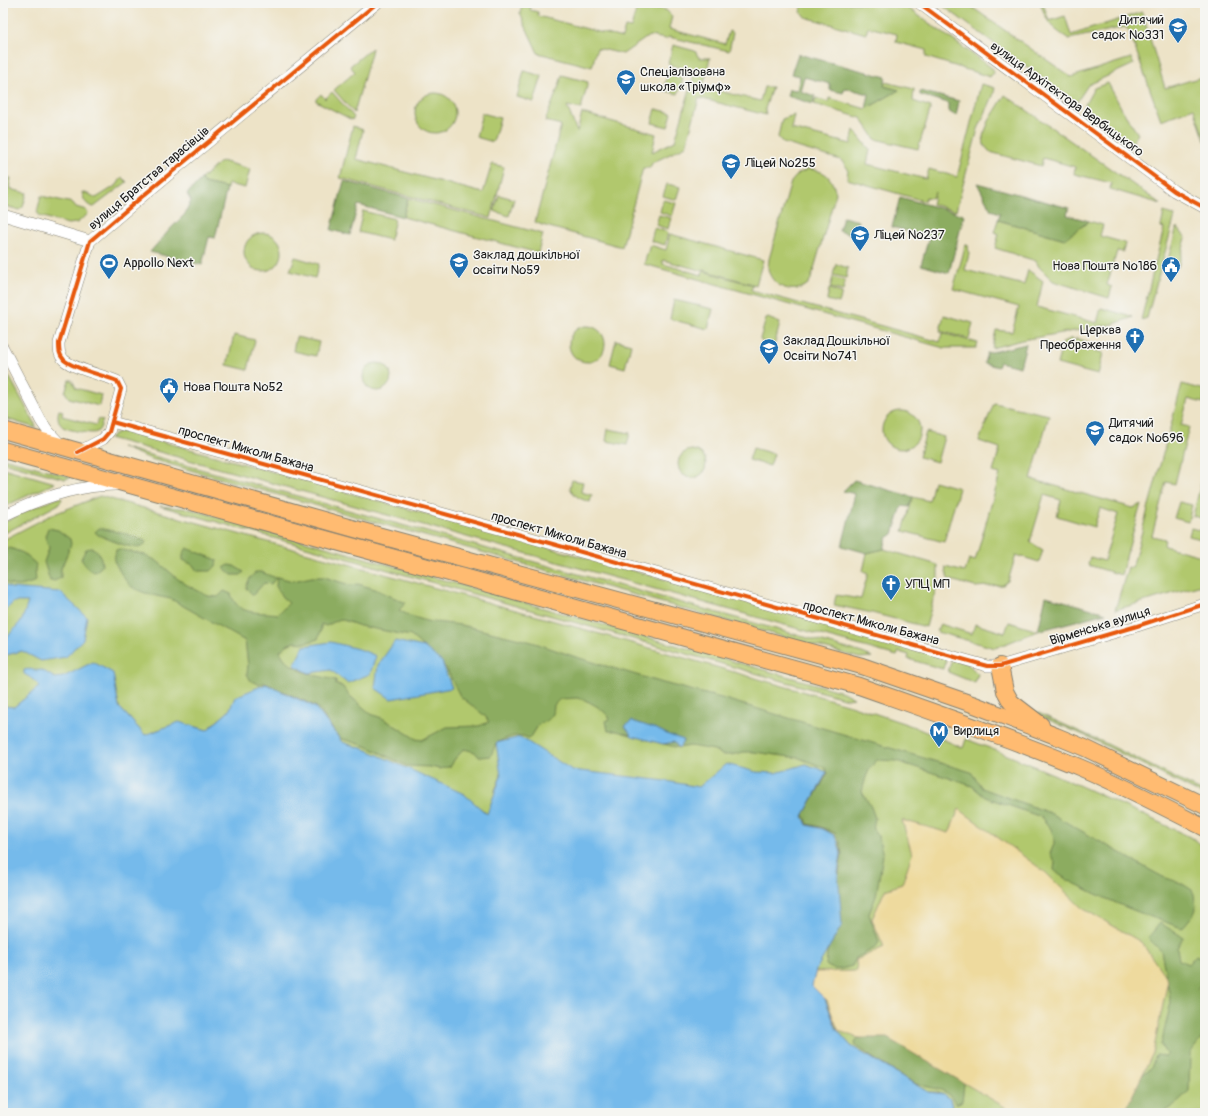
<svg xmlns="http://www.w3.org/2000/svg" width="1208" height="1116" font-family="Pangolin,sans-serif">
  <rect width="100%" height="100%" fill="#f6f6f2"/>
  <filter id="ink" filterUnits="userSpaceOnUse"><feTurbulence type="fractalNoise" baseFrequency=".025" numOctaves="2"/><feDisplacementMap in="SourceGraphic" scale="8" xChannelSelector="R" yChannelSelector="G"/><feConvolveMatrix kernelMatrix="1 2 1 2 8 2 1 2 1" color-interpolation-filters="sRGB"/></filter>
  <filter id="wash" filterUnits="userSpaceOnUse"><feTurbulence type="fractalNoise" baseFrequency=".012" numOctaves="4" result="noise"/><feDisplacementMap in="SourceGraphic" scale="16" xChannelSelector="R" yChannelSelector="G"/><feGaussianBlur stdDeviation="0.9" result="paint"/><feColorMatrix in="noise" values="0 0 0 0 0 0 0 0 0 0 0 0 0 0 0 0 0 1.4 0 .05"/><feComposite in="paint" operator="in"/></filter>
  <g filter="url(#wash)">
    <rect width="100%" height="100%" fill="#ede3c7"/>
    <g fill="#b1c86d" stroke="#667244" fill-rule="evenodd">
      <polygon points="523,3 532,3 530,10 538,12 538,16 622,38 625,27 631,28 638,3 666,10 672,16 669,29 725,44 729,31 733,33 729,51 669,37 666,39 649,36 623,54 597,48 592,67 538,53 525,25 520,13"/>
      <polygon points="802,3 901,3 992,68 994,72 990,77 926,57 926,50 896,42 897,34 868,27 866,34 805,17 801,12"/>
      <polygon points="939,3 966,3 1071,77 1131,58 1134,64 1088,85 1076,103"/>
      <path d="M1040 3H1043L1049 21 1065 16 1071 35 1142 12 1165 88 1205 76V141L1194 108 1161 120 1129 31 1125 27 1069 39C1049 26 1049 25 1040 3Z"/>
      <polygon points="673,45 695,51 699,58 710,58 703,87 760,101 764,87 772,87 765,109 766,115 699,98 686,146 652,163 650,168 643,168 622,247 542,225 535,222 561,125 545,121 559,86 562,75 588,82 581,109 567,106 577,132 582,113 656,134 652,152 675,141 695,72 668,64"/>
      <polygon points="372,48 371,53 354,113 334,90 355,72 350,66"/>
      <polygon points="524,71 542,76 534,102 517,97"/>
      <polygon points="668,73 683,78 678,94 663,90"/>
      <polygon points="885,82 914,89 913,101 931,107 918,149 875,139 861,118 814,104 816,98 828,102 829,98 866,109 899,90 884,86"/>
      <polygon points="1108,83 1124,113 1138,134 1131,144 1083,108 1094,88"/>
      <polygon points="981,84 995,88 993,96 978,129 956,211 932,204 935,192 932,198 926,197 924,201 847,179 848,169 841,160 783,143 778,137 782,119 794,115 791,129 851,144 854,130 870,150 867,164 926,179 929,169 957,177"/>
      <polygon points="332,92 354,117 352,120 316,101 316,99 321,94 325,99"/>
      <circle cx="435" cy="113" r="20"/>
      <polygon points="1005,95 1161,204 1110,189 1111,183 1074,174 1075,167 1043,158 1041,166 990,152 984,145 983,136 989,121"/>
      <polygon points="656,109 672,113 668,127 652,123"/>
      <polygon points="482,113 500,118 493,142 476,137"/>
      <polygon points="353,126 363,130 356,159 483,193 492,164 504,167 491,218 340,178"/>
      <polygon points="221,161 250,169 245,188 228,184 227,188 204,183 201,179"/>
      <path d="M809 169C827 172 830 175 836 193L811 279C810 281 808 285 805 286 791 295 770 285 768 268 768 265 769 262 769 259L791 182 799 173Z"/>
      <polygon points="3,177 11,178 9,189 27,193 23,207 19,210 3,205"/>
      <path d="M122 177 127 182 94 207C86 206 83 199 82 192L89 194 96 198 117 185Z"/>
      <polygon points="667,184 680,187 676,200 663,196"/>
      <polygon points="499,195 514,199 509,216 494,211"/>
      <polygon points="41,196 73,203 76,207 86,210 88,214 77,223 68,224 40,216 37,212"/>
      <polygon points="408,198 543,234 538,253 403,217"/>
      <polygon points="663,200 676,203 672,216 660,212"/>
      <polygon points="363,211 395,219 390,240 358,232"/>
      <polygon points="1164,212 1175,216 1147,318 1141,320 1164,228 1161,227"/>
      <polygon points="659,215 671,218 668,229 656,225"/>
      <polygon points="998,220 1065,239 1089,221 1103,225 1100,236 1125,243 1123,252 1117,251 1107,285 1112,287 1109,298 1053,281 1039,267 1036,261 995,248 999,234 994,232"/>
      <polygon points="1177,227 1186,238 1178,267 1167,263"/>
      <polygon points="654,228 668,232 665,245 651,241"/>
      <circle cx="263" cy="252" r="19"/>
      <path d="M670 234 763 260 756 285 703 270V271L753 285 751 290 940 342 942 333 978 343 976 348H944L644 264 650 245 666 250ZM663 260 703 271 702 275 663 264Z"/>
      <polygon points="966,244 968,245 969,254 965,270 1024,285 1028,270 1043,281 1037,307 1097,323 1101,308 1133,317 1114,324 1022,340 992,348 996,330 1012,332 1019,307 953,289"/>
      <polygon points="295,257 319,264 315,278 290,271"/>
      <polygon points="836,264 848,268 846,278 833,275"/>
      <polygon points="833,277 845,281 843,291 830,288"/>
      <polygon points="829,289 842,293 839,303 827,300"/>
      <polygon points="674,300 713,309 708,329 670,319"/>
      <polygon points="944,315 973,323 969,339 940,331"/>
      <polygon points="768,318 780,323 775,343 773,345 761,341 760,339 766,319"/>
      <circle cx="587" cy="344" r="18"/>
      <polygon points="234,335 255,340 248,370 227,365"/>
      <polygon points="296,337 319,342 316,356 293,351"/>
      <polygon points="1073,338 1072,344 1074,345 1076,338 1091,343 1093,350 1103,353 1098,375 1057,364 1063,342"/>
      <polygon points="616,340 631,344 625,368 610,364"/>
      <circle cx="377" cy="377" r="14"/>
      <polygon points="3,365 35,424 36,428 3,418"/>
      <polygon points="69,380 72,380 76,388 101,395 99,406 69,398 65,392"/>
      <polygon points="1182,384 1205,390 1203,403 1188,399 1181,425 1189,427 1175,484 1166,482 1152,536 1165,539 1164,546 1205,557 1205,584 1115,610 1128,567 1132,568"/>
      <polygon points="994,403 1049,415 1031,479 1133,508 1141,504 1121,575 1088,565 1090,557 1104,561 1118,514 1100,508 1094,527 1057,516 1061,500 1044,495 1030,542 1043,550 1039,562 1016,555 1008,581 1003,585 975,587 948,579 945,567 965,572 969,559 975,561 1000,474 993,472 1000,448 979,441"/>
      <path d="M59 410 63 411 62 416 96 425 98 419 103 420C101 424 101 429 97 432 93 435 68 430 63 427 58 423 57 416 59 410Z"/>
      <circle cx="901" cy="430" r="19"/>
      <polygon points="608,429 630,433 627,445 606,441"/>
      <polygon points="124,431 947,657 943,669 908,659 909,655 899,652 897,656 109,438 118,432"/>
      <polygon points="926,432 944,437 937,462 919,457"/>
      <polygon points="121,447 862,653 872,657 859,658 151,459"/>
      <polygon points="753,448 774,454 770,466 749,460"/>
      <circle cx="692" cy="464" r="14"/>
      <polygon points="3,458 72,477 65,479 3,462"/>
      <polygon points="1205,467 1205,519 1193,516"/>
      <polygon points="3,468 55,483 3,507"/>
      <path d="M572 480 583 482 581 491V492L592 495 590 502C580 499 575 497 570 488Z"/>
      <polygon points="934,481 959,488 944,542 903,531 913,497 929,501"/>
      <path d="M100 496 523 612 850 705 912 726 963 748 966 739C1044 768 1119 803 1194 839L1205 848V1113H954L950 1099 938 1092H928L851 1046 837 1030 825 999 812 986 743 795 501 776 495 790 494 806 487 814 480 808 233 703 229 711 207 730 188 725 158 730 145 735 139 729H137L134 723 119 707 116 691 22 701 14 707 3 710V540L49 516ZM827 772 803 816 807 825 823 829 834 835 838 842 841 854 838 872 842 925 798 817Z"/>
      <polygon points="61,497 62,499 59,504 3,534 3,523 32,508"/>
      <polygon points="1179,502 1192,505 1188,522 1174,518"/>
      <polygon points="160,506 190,509 843,692 854,698 847,699"/>
      <polygon points="1191,528 1205,532 1205,540 1189,536"/>
      <polygon points="884,549 938,565 938,581 926,627 872,613 834,605 836,595 861,599 868,573 863,571 867,553"/>
      <polygon points="1009,622 1038,631 995,648 937,632 940,624 972,634 975,624 1005,633"/>
      <polygon points="952,659 967,663 978,674 975,683 948,672"/>
      <polygon points="1032,710 1105,743 1205,793 1205,796 1088,737 1042,717"/>
    </g>
    <g fill="#8cac60" stroke="#54643e" fill-rule="evenodd">
      <polygon points="798,54 886,77 884,86 899,90 866,109 869,94 845,88 843,93 830,90 830,84 804,77 800,91 815,96 813,104 787,96 789,89 797,90 800,76 791,74"/>
      <polygon points="920,91 959,101 956,116 948,111 948,103 920,95"/>
      <polygon points="201,179 204,183 227,188 215,238 209,237 202,265 150,252 172,227 185,214 191,201 187,194"/>
      <polygon points="344,181 408,198 403,217 358,205 350,235 331,230"/>
      <polygon points="977,183 1069,208 1067,215 1089,221 1065,239 998,220 1000,213 991,210"/>
      <polygon points="900,197 964,215 949,273 921,265 929,237 892,227"/>
      <polygon points="843,217 859,221 855,236 839,231"/>
      <polygon points="1026,344 1020,367 1000,362 998,367 984,363 987,353"/>
      <polygon points="854,480 913,497 909,507 902,506 893,534 887,538 884,549 867,553 842,546 855,494 843,491"/>
      <polygon points="48,528 58,530 70,539 71,544 61,569 61,578 54,581 50,581 44,562 49,548 45,536"/>
      <path d="M99 528 124 533 146 541 144 546C133 551 109 539 98 535L95 532Z"/>
      <path d="M10 548 23 553 36 564 35 571 36 581C22 586 17 589 3 581V550Z"/>
      <path d="M92 548C101 551 101 558 102 566L95 572 88 569 81 559 86 549Z"/>
      <polygon points="187,548 217,560 216,566 211,571 197,571 193,565 183,560 183,554"/>
      <path d="M119 549 145 555 157 561 178 579 187 585 208 596 218 597 224 591 231 594C238 617 259 611 278 614L289 603 282 597 276 586 277 577 293 581 312 577H324L350 585 358 584 375 589 406 603 399 610 408 615 426 621 461 625 532 642 576 657 663 683 721 698 971 772 982 788 1050 813 1150 870 1163 877 1181 883 1192 890 1194 894 1196 909 1194 914 1182 928C1147 916 1113 903 1080 886 1071 882 1061 877 1054 870L1055 862 1050 854 1054 844V838L1051 829 1041 817 985 797 972 786 949 778 896 761 877 760C867 769 865 780 862 792L871 807 875 818 873 829 878 836 883 855 876 896 869 914 879 942 875 948 856 958 852 966C842 969 835 972 826 965L834 884 839 874 842 854 840 842 835 833 821 827 808 824 804 814 828 773 825 768 799 758 754 752H744L731 755H722L714 750 690 746 679 748 641 738 617 731H608L606 721 610 719C606 710 585 698 576 698 571 698 565 699 560 699L554 705 553 714 548 720 539 724 533 734 528 738C518 732 507 738 496 743L491 756 479 757 475 752 464 749 454 760 451 766 440 769 430 767 407 766 366 746 339 738 318 708 313 705 265 683 258 684 251 681 247 674 248 665 245 641 171 599C160 597 141 593 132 587 124 581 119 569 114 561L116 550ZM340 619 360 626 411 636 436 658 446 668 460 696 485 716 489 722 479 726 447 727 422 740 416 739 384 719 371 714 350 696 342 686 336 685V680C317 676 288 671 280 651L287 645 294 642 305 643 318 639 321 630V624L326 626Z"/>
      <polygon points="229,565 234,566 244,572 241,575 232,575 224,568"/>
      <path d="M257 572H261L276 578 271 584 264 583 253 595 246 588C248 581 251 575 257 572Z"/>
      <polygon points="1046,596 1106,613 1038,631"/>
      <polygon points="1160,923 1183,937 1177,948 1179,960 1188,964 1196,955 1205,960 1205,979 1197,989 1205,994 1205,1034 1190,1053 1189,1091 1172,1107 1161,1113 1119,1113 1136,1080 1151,1068 1156,1055 1167,1056 1161,1045 1171,1002 1161,951 1148,938"/>
      <polygon points="869,1034 887,1037 965,1076 962,1101 956,1104 949,1094 941,1090 916,1084 876,1060 855,1045 856,1040"/>
    </g>
    <polygon fill="#eeda9e" stroke="#857b5d" points="959,809 1045,872 1082,908 1141,942 1168,980 1153,1053 1124,1113 1015,1113 887,1038 859,1038 839,1031 833,1017 827,1000 809,987 813,972 857,971 856,960 884,947 872,919 885,890 902,884 912,854 902,820 949,833"/>
    <g fill="#74baeb" stroke="#486b84">
      <polygon points="3,584 11,588 60,592 87,617 83,639 66,657 41,661 22,651 3,656 3,642 22,620 28,602 14,602 3,612"/>
      <polygon points="395,641 424,647 442,662 452,688 391,699 375,688 378,665"/>
      <polygon points="331,642 362,650 376,656 370,674 347,683 331,670 309,673 294,665 304,646"/>
      <path d="M93 662 113 673 119 707 145 735 179 722 207 730 229 711 235 697 266 684 315 707 342 742 367 750 464 794 487 814 501 776 496 743 520 737 572 770 666 781 699 787 726 764 756 772 776 773 806 764 827 772 803 816 807 825 823 829 834 835 838 842 841 854 838 872 842 925 816 970 812 986 825 999 837 1030 851 1046 928 1092 944 1094 950 1099 954 1113H3V706L14 707 40 686 31 678 24 674V670C31 668 36 671 42 670L55 678 63 677Z"/>
      <polygon points="632,721 657,729 669,735 684,740 679,748 674,742 663,744 632,736 625,726"/>
    </g>
  </g>
  <g filter="url(#ink)">
    <g fill="none" stroke-linecap="round" stroke-linejoin="round">
      <g stroke="#848072" stroke-width="12">
        <g id="minor">
          <polyline points="919,3 1174,191 1205,208"/>
          <polyline points="3,215 90,241"/>
          <polyline points="3,348 41,421 48,431 61,445"/>
          <polyline points="112,422 510,532 987,666 1000,666 1137,626 1205,604"/>
          <path d="M78 452 103 439 109 432 121 389 117 381C103 375 74 369 64 360 59 355 59 350 59 343L90 241 144 195 377 3"/>
          <path d="M3 516C38 499 76 485 115 485"/>
        </g>
      </g>
      <g stroke="#848072" stroke-width="18">
        <g id="highway">
          <polyline points="3,430 355,529 862,666 972,704 1056,736 1085,748 1205,806"/>
          <path d="M3 450 859 686C933 712 1007 737 1079 767 1122 785 1164 807 1205 828"/>
          <polyline points="1000,666 1005,691 1011,702 1041,725"/>
        </g>
      </g>
      <use href="#minor" stroke="#fff" stroke-width="11"/>
      <use href="#highway" stroke="#ffbb71" stroke-width="16"/>
      <g stroke="#f6f6f2" stroke-width="6">
        <g id="cycleway">
          <polyline points="919,3 1174,191 1205,208"/>
          <polyline points="112,422 510,532 987,666 1000,666 1137,626 1205,604"/>
          <path d="M78 452 103 439 109 432 121 389 117 381C103 375 74 369 64 360 59 355 59 350 59 343L90 241 144 195 377 3"/>
        </g>
      </g>
      <use href="#cycleway" stroke="#e8590c" stroke-width="4"/>
    </g>
  </g>
  <defs>
    <g id="school-pin" transform="scale(1)"><path d="M0 17L-7.5 6A9.5 9.5 0 1 1 7.5 6Z" fill="#1f6fb2" stroke="#f6f6f2"/><path d="M0-5L7-2L0 1L-7-2ZM-4 1L0 2.5L4 1V4Q0 6-4 4Z" fill="#fff"/></g>
    <g id="stadium-pin" transform="scale(1)"><path d="M0 17L-7.5 6A9.5 9.5 0 1 1 7.5 6Z" fill="#1f6fb2" stroke="#f6f6f2"/><path d="M0-5a6.5 5 0 1 0 0 10a6.5 5 0 1 0 0-10ZM-3.5-1.8h7v3.6h-7Z" fill="#fff"/></g>
    <g id="civic-pin" transform="scale(1)"><path d="M0 17L-7.5 6A9.5 9.5 0 1 1 7.5 6Z" fill="#1f6fb2" stroke="#f6f6f2"/><path d="M-.6-6.5H3V-4.5H.6V-3L4-1V1h2V6H-6V1h2V-1L-.6-3ZM-1.2 2.5V6h2.4V2.5Z" fill="#fff"/></g>
    <g id="church-pin" transform="scale(1)"><path d="M0 17L-7.5 6A9.5 9.5 0 1 1 7.5 6Z" fill="#1f6fb2" stroke="#f6f6f2"/><path d="M-1.2-6h2.4v3.5h3.3v2.4h-3.3V6h-2.4V-.1h-3.3v-2.4h3.3Z" fill="#fff"/></g>
    <g id="metro-pin" transform="scale(1)"><path d="M0 17L-7.5 6A9.5 9.5 0 1 1 7.5 6Z" fill="#1f6fb2" stroke="#f6f6f2"/><path d="M-5.5 5V-5H-3L0 0L3-5H5.5V5H3V-.5L0 4L-3-.5V5Z" fill="#fff"/></g>
  </defs>
  <g fill-rule="evenodd">
    <use href="#school-pin" x="1178" y="27"/>
    <use href="#school-pin" x="626" y="79"/>
    <use href="#school-pin" x="731" y="163"/>
    <use href="#school-pin" x="860" y="235"/>
    <use href="#school-pin" x="459" y="262"/>
    <use href="#stadium-pin" x="109" y="263"/>
    <use href="#civic-pin" x="1171" y="266"/>
    <use href="#church-pin" x="1135" y="337"/>
    <use href="#school-pin" x="769" y="348"/>
    <use href="#civic-pin" x="169" y="387"/>
    <use href="#school-pin" x="1095" y="430"/>
    <use href="#church-pin" x="891" y="584"/>
    <use href="#metro-pin" x="939" y="731"/>
  </g>
  <g text-anchor="middle" dominant-baseline="central" stroke-width="3" stroke-linejoin="round" paint-order="stroke">
    <g font-size="13" fill="#1c1c1c" stroke="#f6f6f2" text-anchor="start">
      <text x="1164" y="20" text-anchor="end">Дитячий<tspan x="1164" dy="15">садок №331</tspan></text>
      <text x="640" y="72">Спеціалізована<tspan x="640" dy="15">школа «Тріумф»</tspan></text>
      <text x="745" y="163">Ліцей №255</text>
      <text x="874" y="235">Ліцей №237</text>
      <text x="473" y="255">Заклад дошкільної<tspan x="473" dy="15">освіти №59</tspan></text>
      <text x="123" y="263">Appollo Next</text>
      <text x="1157" y="266" text-anchor="end">Нова Пошта №186</text>
      <text x="1121" y="330" text-anchor="end">Церква<tspan x="1121" dy="15">Преображення</tspan></text>
      <text x="783" y="341">Заклад Дошкільної<tspan x="783" dy="15">Освіти №741</tspan></text>
      <text x="183" y="387">Нова Пошта №52</text>
      <text x="1109" y="423">Дитячий<tspan x="1109" dy="15">садок №696</tspan></text>
      <text x="905" y="584">УПЦ МП</text>
      <text x="953" y="731">Вирлиця</text>
    </g>
    <g font-size="13" fill="#1c1c1c" stroke="#f6f6f2">
      <text transform="translate(1067 99) rotate(36)">вулиця Архітектора Вербицького</text>
      <text transform="translate(149 178) rotate(-40)">вулиця Братства тарасівців</text>
      <text transform="translate(246 449) rotate(16)">проспект Миколи Бажана</text>
      <text transform="translate(559 535) rotate(16)">проспект Миколи Бажана</text>
      <text transform="translate(871 623) rotate(15)">проспект Миколи Бажана</text>
      <text transform="translate(1100 626) rotate(-17)">Вірменська вулиця</text>
    </g>
  </g>
  <rect width="1208" height="1116" fill="none" stroke="#f6f6f2" stroke-width="16"/>
</svg>
